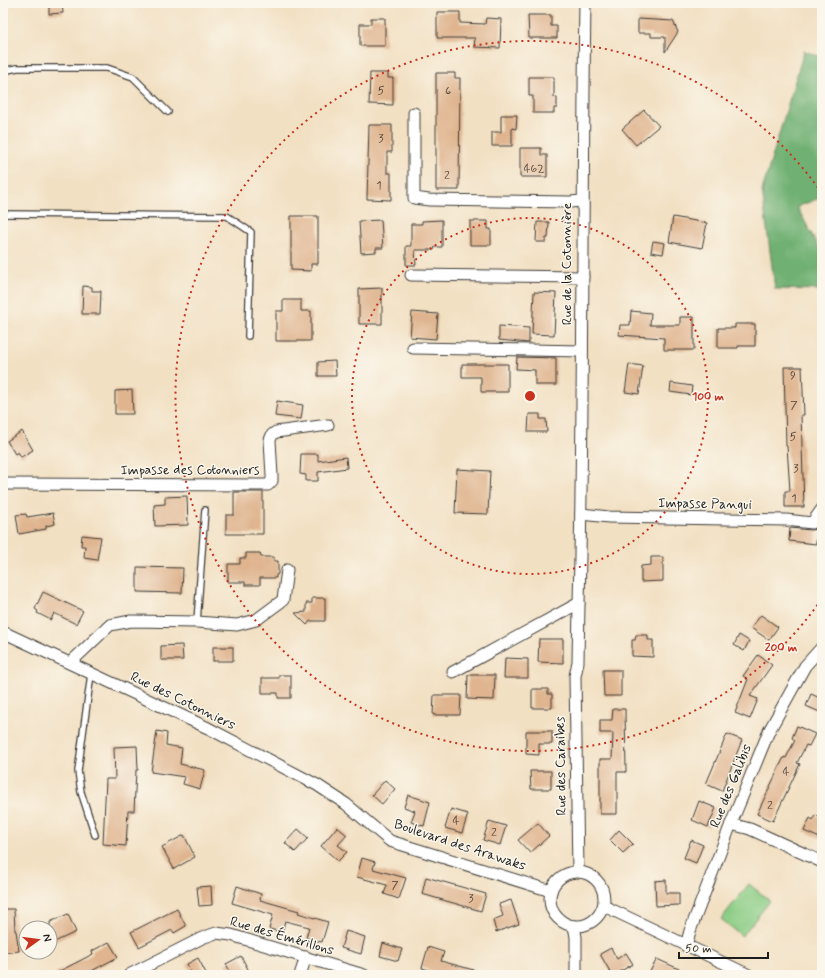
<svg xmlns="http://www.w3.org/2000/svg" width="825" height="978" font-family="Mynerve,sans-serif">
  <rect width="100%" height="100%" fill="#fbf7ec"/>
  <filter id="ink" filterUnits="userSpaceOnUse"><feTurbulence type="fractalNoise" baseFrequency=".025" numOctaves="2"/><feDisplacementMap in="SourceGraphic" scale="8" xChannelSelector="R" yChannelSelector="G"/><feConvolveMatrix kernelMatrix="1 2 1 2 8 2 1 2 1" color-interpolation-filters="sRGB"/></filter>
  <filter id="wash" filterUnits="userSpaceOnUse"><feTurbulence type="fractalNoise" baseFrequency=".012" numOctaves="4" result="noise"/><feDisplacementMap in="SourceGraphic" scale="16" xChannelSelector="R" yChannelSelector="G"/><feGaussianBlur stdDeviation="0.9" result="paint"/><feColorMatrix in="noise" values="0 0 0 0 0 0 0 0 0 0 0 0 0 0 0 0 0 1.4 0 .05"/><feComposite in="paint" operator="in"/></filter>
  <g filter="url(#wash)">
    <rect width="100%" height="100%" fill="#f2e0c3"/>
    <polygon fill="#8acc84" stroke="#537450" points="749,884 770,901 742,936 721,919"/>
    <polygon fill="#6fb072" stroke="#466647" points="804,51 822,57 822,197 797,207 822,253 822,290 775,289 762,191"/>
    <g id="blocks">
      <g fill="#dfb48e">
        <polygon points="53,3 62,3 63,13 49,14 49,4 53,4"/>
        <polygon points="437,12 460,12 460,23 485,24 486,18 501,19 500,48 474,47 475,38 437,38"/>
        <polygon points="528,15 551,15 551,26 557,26 557,38 529,38"/>
        <polygon points="371,18 385,18 385,46 360,46 360,24 371,24"/>
        <polygon points="638,19 673,21 678,32 665,52 665,37 651,37 651,33 638,33"/>
        <polygon points="370,73 388,73 388,78 393,78 393,105 369,104"/>
        <polygon points="436,73 455,73 455,78 460,78 459,190 436,190"/>
        <polygon points="529,77 554,77 554,97 557,98 557,108 554,108 554,113 533,113 533,96 529,96"/>
        <polygon points="644,110 659,126 636,145 622,129"/>
        <polygon points="501,115 517,115 516,129 512,128 512,146 492,146 492,132 501,132"/>
        <polygon points="369,125 392,125 392,152 387,152 387,173 391,173 391,200 367,199"/>
        <polygon points="520,148 541,148 541,155 547,155 547,177 520,177"/>
        <polygon points="291,216 318,216 318,264 311,264 311,271 291,270"/>
        <polygon points="673,217 707,223 702,248 669,242"/>
        <polygon points="381,220 383,248 376,248 376,252 361,253 359,221"/>
        <polygon points="442,220 442,247 435,247 434,250 415,250 416,265 406,265 406,246 411,246 411,224 422,224 422,221"/>
        <polygon points="470,221 488,221 488,229 491,229 491,245 470,245"/>
        <polygon points="537,222 549,222 548,238 546,238 546,242 536,242"/>
        <polygon points="653,241 665,243 663,254 651,252"/>
        <polygon points="83,286 92,287 92,291 101,291 100,314 82,314"/>
        <polygon points="382,288 382,324 359,324 359,289"/>
        <polygon points="534,292 556,293 554,335 532,334"/>
        <polygon points="283,300 301,300 301,311 311,311 311,341 276,341 276,311 283,311"/>
        <polygon points="631,311 651,313 650,325 680,325 680,317 694,317 694,350 664,350 664,338 619,335 620,325 630,325"/>
        <polygon points="412,312 438,314 436,339 410,337"/>
        <polygon points="735,324 755,324 755,346 738,346 738,348 718,348 718,328 735,328"/>
        <polygon points="499,326 529,328 529,343 499,340"/>
        <polygon points="517,357 556,358 556,385 535,385 535,370 516,369"/>
        <polygon points="335,361 336,376 318,376 318,362"/>
        <polygon points="462,364 508,364 508,392 481,392 481,377 462,377"/>
        <polygon points="629,364 643,366 639,394 625,392"/>
        <polygon points="784,367 802,367 804,415 801,415 804,507 785,507 785,491 790,491 787,446 786,446"/>
        <polygon points="671,383 692,386 691,395 670,392"/>
        <polygon points="132,390 133,414 115,414 115,391"/>
        <polygon points="277,401 303,405 301,419 275,416"/>
        <polygon points="529,414 540,414 540,419 546,419 547,432 528,432"/>
        <polygon points="22,431 33,450 21,457 18,452 15,454 7,441"/>
        <polygon points="301,454 318,454 318,461 346,457 347,468 318,472 318,481 306,481 306,475 300,474"/>
        <polygon points="457,469 490,471 488,514 455,513"/>
        <polygon points="234,492 263,492 263,534 226,534 226,515 234,515"/>
        <polygon points="187,496 188,525 155,526 154,505 165,504 165,497"/>
        <polygon points="53,513 55,524 46,526 46,529 19,534 16,515 26,514 27,517"/>
        <polygon points="790,528 811,530 817,529 816,544 789,541"/>
        <polygon points="82,535 101,537 97,560 84,558 85,546 81,546"/>
        <polygon points="246,553 260,553 261,557 274,557 274,561 278,561 278,574 276,575 276,578 260,578 260,585 245,585 245,582 228,582 228,564 240,564 240,558 246,558"/>
        <polygon points="651,557 663,557 663,581 641,582 641,566 651,565"/>
        <polygon points="137,567 183,568 182,593 137,592"/>
        <polygon points="43,592 83,611 76,624 54,613 51,620 37,613 38,611 35,609"/>
        <polygon points="312,598 325,598 325,621 310,621 307,625 295,613 306,612 306,603 312,603"/>
        <polygon points="761,615 778,627 769,640 751,628"/>
        <polygon points="636,635 648,635 648,640 653,640 653,657 632,656 632,640 635,640"/>
        <polygon points="739,635 749,641 744,651 734,645"/>
        <polygon points="539,639 563,639 563,663 538,662"/>
        <polygon points="182,645 183,660 161,660 161,646"/>
        <rect x="213" y="647" width="20" height="14"/>
        <polygon points="758,655 772,665 750,696 758,699 750,719 735,713 748,679 743,676"/>
        <polygon points="505,658 528,659 528,678 504,678"/>
        <polygon points="603,670 621,670 621,696 604,696"/>
        <polygon points="279,675 291,675 291,698 278,698 278,693 262,693 262,678 279,678"/>
        <polygon points="468,675 495,675 494,700 467,699"/>
        <polygon points="532,689 548,689 548,694 552,694 552,708 532,708"/>
        <polygon points="811,694 822,699 822,713 806,706"/>
        <polygon points="434,695 461,695 460,715 433,715"/>
        <polygon points="613,709 625,709 626,772 617,772 617,814 600,814 600,759 612,759 613,733 600,733 600,720 612,720"/>
        <polygon points="797,726 815,734 809,746 806,745 797,763 800,764 773,821 757,814 784,757 786,758 795,740 792,738"/>
        <polygon points="157,731 167,733 166,745 182,748 180,764 205,770 200,789 183,784 185,777 151,772"/>
        <polygon points="526,731 552,731 552,744 539,744 539,755 526,754"/>
        <polygon points="727,734 742,740 722,791 706,784"/>
        <polygon points="137,746 138,770 136,770 134,811 128,811 126,846 103,844 106,779 115,779 114,747"/>
        <polygon points="530,771 551,771 551,789 531,789"/>
        <polygon points="385,780 395,789 382,804 372,795"/>
        <polygon points="408,795 430,802 424,826 411,822 415,811 404,807"/>
        <polygon points="699,801 716,808 708,827 692,820"/>
        <polygon points="451,809 468,814 462,833 445,828"/>
        <polygon points="815,815 822,818 822,839 804,831 810,818 813,820"/>
        <polygon points="489,821 506,826 500,845 483,840"/>
        <polygon points="538,823 549,836 530,853 518,840"/>
        <polygon points="337,827 347,835 338,845 347,852 338,861 321,846"/>
        <polygon points="298,829 308,838 295,852 285,843"/>
        <polygon points="619,830 633,844 623,853 610,840"/>
        <polygon points="184,835 195,857 174,869 162,847"/>
        <polygon points="691,840 703,845 696,863 684,858"/>
        <polygon points="362,858 375,862 373,869 406,878 399,899 384,894 387,885 357,877"/>
        <polygon points="426,877 486,894 481,911 422,894"/>
        <polygon points="666,880 666,893 679,893 679,905 656,906 655,881"/>
        <polygon points="211,886 212,905 199,906 197,887"/>
        <polygon points="237,886 261,894 260,900 299,911 298,913 328,922 322,942 306,938 309,927 285,921 282,932 269,929 273,915 232,903"/>
        <polygon points="511,900 519,924 496,932 493,920 503,916 499,904"/>
        <polygon points="3,909 14,909 15,931 16,931 19,951 3,953"/>
        <polygon points="177,909 186,926 174,933 172,930 139,947 131,932"/>
        <polygon points="68,914 76,932 50,944 50,922"/>
        <polygon points="346,931 365,937 361,954 341,948"/>
        <polygon points="109,942 118,957 84,975 52,975 93,954 92,951"/>
        <polygon points="383,943 402,949 398,961 380,956"/>
        <polygon points="428,947 444,952 441,961 481,972 481,975 445,975 422,968"/>
        <polygon points="611,948 617,959 626,953 633,964 614,975 612,975 600,954"/>
        <polygon points="241,956 251,975 232,975 226,964"/>
        <polygon points="198,958 207,975 192,975 187,964"/>
        <polygon points="657,959 692,975 648,975"/>
      </g>
    </g>
  </g>
  <g filter="url(#ink)">
    <use href="#blocks" fill-opacity="0" stroke="#3c3935" stroke-width="1"/>
    <g fill="none" stroke-linecap="round" stroke-linejoin="round">
      <g stroke="#3c3935" stroke-width="8">
        <g id="service">
          <polyline points="3,71 17,68 107,68 133,77 168,112"/>
          <polyline points="3,214 227,216 251,232 248,336"/>
          <polyline points="197,622 205,510"/>
          <polyline points="91,674 78,771 81,792 95,835"/>
        </g>
      </g>
      <g stroke="#3c3935" stroke-width="13">
        <g id="minor">
          <polyline points="414,113 414,198 429,200 570,202 582,201"/>
          <polyline points="411,275 583,277"/>
          <polyline points="413,348 582,351"/>
          <polyline points="3,484 268,485 272,481 272,476 270,440 272,435 276,432 328,425"/>
          <polyline points="581,514 609,517 786,520 812,523 822,509"/>
          <polyline points="3,632 208,728 317,785 346,804 390,841 551,891"/>
          <polyline points="70,663 110,625 131,621 197,622 237,625 256,620 283,600 287,570"/>
          <path d="M453 672 579 603C584 403 582 203 585 3"/>
          <polyline points="731,824 750,829 822,862"/>
          <polyline points="578,871 575,676 578,662 579,603"/>
          <circle cx="577" cy="899" r="27"/>
          <polyline points="604,906 749,975"/>
          <polyline points="574,926 576,937 576,975"/>
          <polyline points="686,946 690,931 731,824 769,731 805,666 822,647"/>
          <polyline points="129,975 202,938 216,933 231,935 364,975"/>
          <polyline points="300,975 306,957"/>
        </g>
      </g>
      <use href="#service" stroke="#fff" stroke-width="5.5"/>
      <use href="#minor" stroke="#fff" stroke-width="11"/>
    </g>
  </g>
  <g fill="none" stroke="#c8321e" stroke-width="2" stroke-dasharray="2 4">
    <circle cx="530" cy="396" r="178"/>
    <path d="M821 600A355 355 0 1 1 821 192"/>
  </g>
  <g text-anchor="middle" dominant-baseline="central" stroke-width="3" stroke-linejoin="round" paint-order="stroke">
    <g font-size="12" fill="#4d4238">
      <text x="381" y="91">5</text>
      <text x="448" y="91">6</text>
      <text x="381" y="139">3</text>
      <text x="534" y="169">462</text>
      <text x="447" y="176">2</text>
      <text x="379" y="186">1</text>
      <text x="793" y="376">9</text>
      <text x="794" y="406">7</text>
      <text x="793" y="437">5</text>
      <text x="796" y="469">3</text>
      <text x="794" y="499">1</text>
      <text x="786" y="772">4</text>
      <text x="770" y="806">2</text>
      <text x="456" y="821">4</text>
      <text x="494" y="833">2</text>
      <text x="395" y="886">7</text>
      <text x="471" y="899">3</text>
    </g>
    <g font-size="14" fill="#1c1c1c" stroke="#fbf7ec">
      <text transform="translate(567 264) rotate(-90)">Rue de la Cotonnière</text>
      <text x="190" y="470">Impasse des Cotonniers</text>
      <text transform="translate(705 504) rotate(1)">Impasse Pangui</text>
      <text transform="translate(183 701) rotate(26)">Rue des Cotonniers</text>
      <text transform="translate(561 766) rotate(-91)">Rue des Caraibes</text>
      <text transform="translate(731 786) rotate(-68)">Rue des Galibis</text>
      <text transform="translate(460 845) rotate(18)">Boulevard des Arawaks</text>
      <text transform="translate(282 936) rotate(16)">Rue des Émérillons</text>
    </g>
  </g>
  <circle cx="530" cy="396" r="6" fill="#c8321e" stroke="#fbf7ec" stroke-width="2"/>
  <g font-size="12" text-anchor="middle" font-weight="bold" fill="#c8321e" stroke="#fbf7ec" stroke-width="3" stroke-linejoin="round" paint-order="stroke">
    <text x="708" y="400">100 m</text>
    <text x="781" y="651">200 m</text>
  </g>
  <rect width="825" height="978" fill="none" stroke="#fbf7ec" stroke-width="16"/>
  <g transform="translate(38 940) rotate(76)"><circle r="19" fill="#fbf7ec" stroke="#a29f99"/>
  <path d="M0-3L7 15L0 10L-7 15Z" fill="#c8321e"/>
  <text y="-6" font-size="11" font-weight="bold" text-anchor="middle" fill="#1c1c1c">N</text>
  </g>
  <path d="M679 952v6h89v-6" fill="none" stroke="#1c1c1c" stroke-width="2"/>
  <text x="685" y="952" font-size="12" fill="#1c1c1c" stroke="#fbf7ec" stroke-width="3" paint-order="stroke">50 m</text>
</svg>
